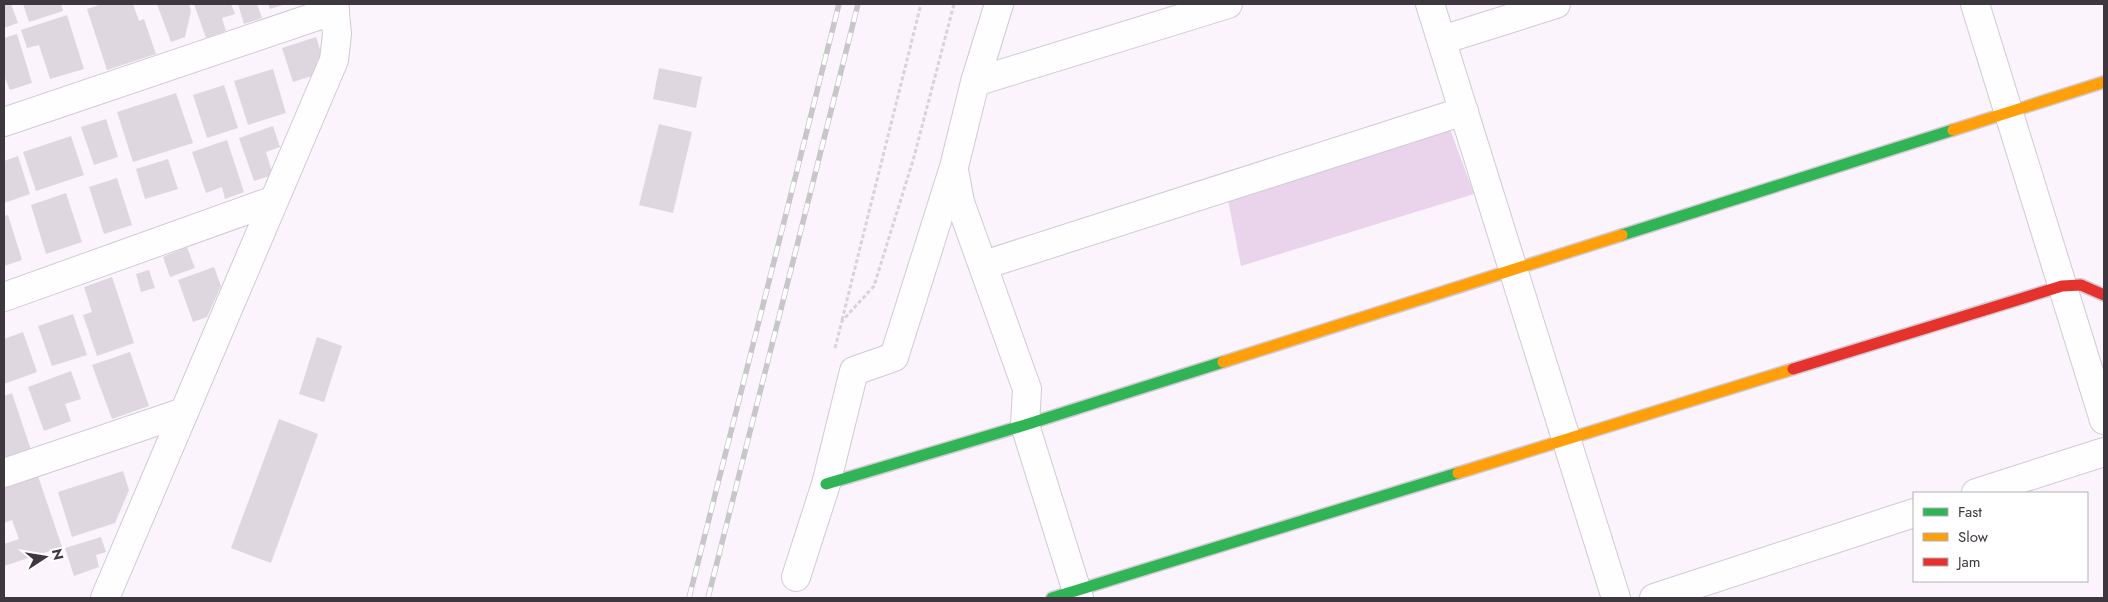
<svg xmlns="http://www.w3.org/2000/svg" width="2108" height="602" font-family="Jost,sans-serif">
  <rect width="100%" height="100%" fill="#fbf4fc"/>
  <polygon fill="#e9d4ec" points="1450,129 1474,194 1241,266 1228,200"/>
  <g fill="#ded7df">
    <polygon points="4,4 11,4 18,23 4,28"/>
    <polygon points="23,4 61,4 63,11 29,22"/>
    <polygon points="102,4 133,4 139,21 144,19 156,54 107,70 87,9"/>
    <polygon points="157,4 189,4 191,11 185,37 171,42"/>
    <polygon points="194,4 231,4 235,14 222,18 226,31 206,38"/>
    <polygon points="238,4 257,4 262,18 244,24"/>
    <polygon points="268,4 286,4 270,9"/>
    <polygon points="67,15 84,69 50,79 39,45 27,48 21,30"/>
    <polygon points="17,34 32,83 10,90 4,76 4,38"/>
    <polygon points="316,37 322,56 315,75 293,82 282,48"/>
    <polygon points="659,68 702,77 696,108 653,99"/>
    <polygon points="273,69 286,113 248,125 234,81"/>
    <polygon points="224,85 238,128 207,138 193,95"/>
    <polygon points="176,93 193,143 133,162 117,112"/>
    <polygon points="106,119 118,157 94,165 81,127"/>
    <polygon points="659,124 692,132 673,213 639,205"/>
    <polygon points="273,126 280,147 266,152 273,175 254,181 239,138"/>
    <polygon points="71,136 84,175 36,191 23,152"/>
    <polygon points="227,140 244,192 225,199 222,187 206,193 192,152"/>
    <polygon points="18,156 30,194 4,203 4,161"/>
    <polygon points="168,159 178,189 145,199 136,169"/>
    <polygon points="117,178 132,225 104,234 89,187"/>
    <polygon points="66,193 82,242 46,254 31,205"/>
    <polygon points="8,215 22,260 4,266 4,216"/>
    <polygon points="187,247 195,268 170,277 163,257"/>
    <polygon points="214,267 221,286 207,317 193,322 178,280"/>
    <polygon points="149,270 155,288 141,292 136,274"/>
    <polygon points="112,277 134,343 97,356 83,315 92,312 84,287"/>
    <polygon points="73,314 87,355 52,366 38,326"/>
    <polygon points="23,332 37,372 4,384 4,339"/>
    <polygon points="317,337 342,346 324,402 299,394"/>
    <polygon points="130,352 149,406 112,419 92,365"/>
    <polygon points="71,371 81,399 65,404 71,421 44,431 28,387"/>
    <polygon points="12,393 31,450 4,460 4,396"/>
    <polygon points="279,419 318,434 271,563 231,548"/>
    <polygon points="123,471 129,490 115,523 72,537 58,492"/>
    <polygon points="38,476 62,547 4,566 4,544 19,539 12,520 4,523 4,487"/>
    <polygon points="101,537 106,552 96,555 99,567 74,576 65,548"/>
  </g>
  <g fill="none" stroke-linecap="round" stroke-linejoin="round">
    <g stroke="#d1cad2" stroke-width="30">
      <g id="street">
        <polyline points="1430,4 1616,598"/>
        <polyline points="1975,4 2104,420"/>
        <polyline points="1442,40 1556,4"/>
        <polyline points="975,82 1228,4"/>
        <polyline points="4,122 335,10"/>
        <polyline points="954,170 960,202 1027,389 1025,425 1079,598"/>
        <polyline points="984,265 1464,111"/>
        <polyline points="4,297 272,201"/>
        <polyline points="4,473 184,412"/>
        <polyline points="1976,493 2104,452"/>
        <polyline points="796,577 826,484 854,371 894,357 954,167 975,82 999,4"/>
        <polyline points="105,598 334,60 337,34 334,4"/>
        <polyline points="1654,598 1914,513"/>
      </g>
    </g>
    <g stroke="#d1cad2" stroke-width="14">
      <g id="fast">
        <polyline points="1622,235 1953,130"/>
        <polyline points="826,484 1025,425 1223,362"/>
        <polyline points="1052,598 1458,473"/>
      </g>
    </g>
    <g stroke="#d1cad2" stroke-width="14">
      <g id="slow">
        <polyline points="1953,130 2104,82"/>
        <polyline points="1223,362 1622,235"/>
        <polyline points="1458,473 1793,369"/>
      </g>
    </g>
    <g stroke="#d1cad2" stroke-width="14">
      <polyline id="jam" points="1793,369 2062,286 2081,285 2104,295"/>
    </g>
    <g stroke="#d7d4d7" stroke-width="3" stroke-dasharray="4 2.5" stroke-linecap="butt">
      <polyline points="842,320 921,4"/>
      <polyline points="835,348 842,321 874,286 914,157 954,4"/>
    </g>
    <use href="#street" stroke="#fefdff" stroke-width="28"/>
    <use href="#fast" stroke="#30b455" stroke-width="11"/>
    <use href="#slow" stroke="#ff9f0a" stroke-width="11"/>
    <use href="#jam" stroke="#e5322d" stroke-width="11"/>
    <g stroke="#c8c6c9" stroke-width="5.5">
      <g id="rail">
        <polyline points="689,598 839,4"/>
        <polyline points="708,598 858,4"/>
      </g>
    </g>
    <use href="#rail" stroke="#fff" stroke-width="4" stroke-dasharray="11" stroke-linecap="butt"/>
  </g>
  <rect width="2108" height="602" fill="none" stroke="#3f3740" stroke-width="10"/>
  <rect x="1913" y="492" width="175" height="90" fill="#ffffff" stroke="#b2afb3"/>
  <rect x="1923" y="508" width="25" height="8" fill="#30b455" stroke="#b2afb3"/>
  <text x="1958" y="517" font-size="15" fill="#3f3740">Fast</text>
  <rect x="1923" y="533" width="25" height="8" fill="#ff9f0a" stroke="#b2afb3"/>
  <text x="1958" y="542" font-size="15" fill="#3f3740">Slow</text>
  <rect x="1923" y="558" width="25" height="8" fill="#e5322d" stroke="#b2afb3"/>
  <text x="1958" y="567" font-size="15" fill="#3f3740">Jam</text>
  <g transform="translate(45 557) rotate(78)" stroke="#ffffff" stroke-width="4" paint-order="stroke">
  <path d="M0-4L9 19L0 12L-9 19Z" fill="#3f3740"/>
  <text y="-8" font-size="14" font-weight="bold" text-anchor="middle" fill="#3f3740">N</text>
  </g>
</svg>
